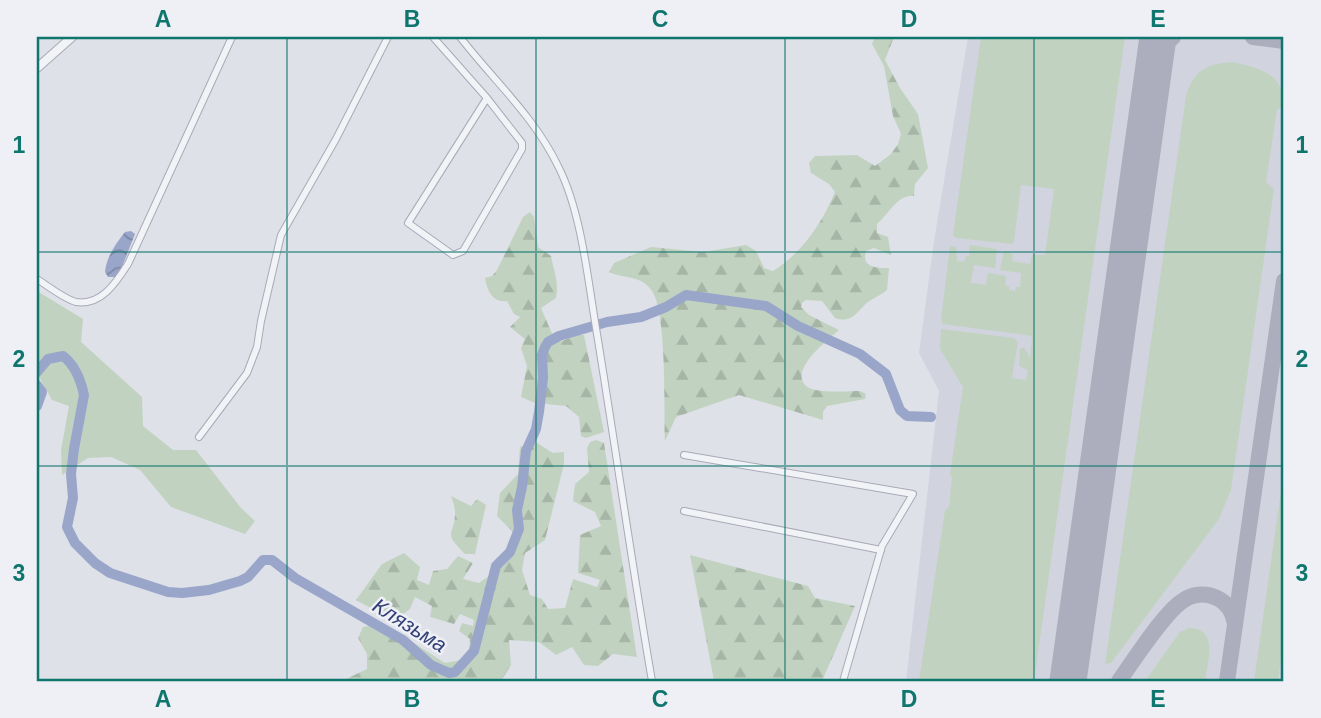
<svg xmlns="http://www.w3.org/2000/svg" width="1321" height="718" font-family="Arial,sans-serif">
  <defs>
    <pattern id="forest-firs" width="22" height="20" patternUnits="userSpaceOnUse" patternTransform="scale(1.75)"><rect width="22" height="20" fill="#c1d3c0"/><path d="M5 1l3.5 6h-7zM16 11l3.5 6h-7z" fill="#a6b5a6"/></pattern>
    <pattern id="water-waves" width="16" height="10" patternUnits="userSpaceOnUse" patternTransform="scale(1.75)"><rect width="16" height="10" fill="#99a6ca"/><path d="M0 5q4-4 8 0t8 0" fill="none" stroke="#7d87a6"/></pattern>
  </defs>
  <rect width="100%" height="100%" fill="#dfe1e9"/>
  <polygon fill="#d1d3de" points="968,37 1284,37 1284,681 906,681 939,391 919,353 934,241"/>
  <g fill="#c1d3c0">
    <polygon points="981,37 1125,37 1034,681 919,681 945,510 949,507 952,478 950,474 963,387 940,349 941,329 1014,338 1018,343 1012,378 1026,380 1028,370 1019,366 1020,349 1024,347 1030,358 1032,336 943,324 941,320 950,246 956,247 957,261 964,262 966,256 969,256 970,245 997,249 995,268 974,265 971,283 986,285 988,273 1006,276 1005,286 1009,286 1009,290 1015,291 1016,287 1020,287 1021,273 1000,270 1004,251 1013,254 1012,261 1030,264 1032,255 1045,255 1054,189 1021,185 1014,241 1012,244 956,238 953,235"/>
    <path d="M1233 62C1260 69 1283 72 1284 105L1277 110 1266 182 1274 189 1231 490 1219 519 1111 663 1105 664 1186 96C1194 70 1206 64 1233 62Z"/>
    <polygon points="37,291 83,319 81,342 142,397 143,426 173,450 196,450 241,508 255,521 245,534 171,507 140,470 111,457 88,458 62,475 61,450 69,406 52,400 37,373"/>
    <polygon points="1284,470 1284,635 1278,681 1254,681"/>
    <path d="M1189 628C1219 628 1208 662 1205 681H1145L1180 632Z"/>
  </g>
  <g fill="url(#forest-firs)">
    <path d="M875 37H894L885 60 900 88 918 114 928 168 915 184 914 196C898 194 889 214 877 224V233L888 237 891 255 874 248 866 251C861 268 877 268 889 268L887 290C881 295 876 297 871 300 859 307 854 325 835 318L822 301 806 300 802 303 801 307 809 315 839 330C829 339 788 370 806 386 815 394 848 391 860 391L866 394 865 399 827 406 823 412V420L739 395 676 417 665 441C664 410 667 313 652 291 642 275 624 279 609 272L614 263 651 247 703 252 746 245 756 251 764 268 773 271C802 253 822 223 835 192L829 184 811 173 809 163 815 156 857 155 875 166 891 154 898 144 901 134 893 116 884 66 872 44Z"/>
    <path d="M530 212 534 217 538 247 551 256C554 272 559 281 556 298L541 308 554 338 562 341 577 335H584L604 432 586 438 581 436 579 417 566 406 535 403 521 397 527 366 521 348 525 339 510 327 520 317 514 314 507 301C492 303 487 290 485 278L492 276 497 270 523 217Z"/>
    <polygon points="596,440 604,443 637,657 613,654 598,666 584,665 572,647 556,655 539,642 509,640 511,665 501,681 342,681 367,669 367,654 358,638 363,627 383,623 445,663 461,660 469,649 470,639 459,631 462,623 473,626 474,620 460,614 454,624 430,617 432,606 415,597 410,609 397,619 385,616 356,600 382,564 404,553 420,567 417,580 429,585 433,571 447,569 458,556 473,563 463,579 479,583 504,565 514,533 497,516 500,493 518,474 520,447 534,441 553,453 564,452 564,464 545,540 525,553 522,570 530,595 542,599 548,609 565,608 573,579 597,587 600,580 578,573 580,535 601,526 595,512 573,501 575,484 589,472 587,448 590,442"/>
    <path d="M451 496 471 506 477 499 486 505 475 554H465C441 530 455 537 455 513 455 508 453 501 451 496Z"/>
    <polygon points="690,555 808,586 815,598 855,606 822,681 714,681"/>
  </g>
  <path fill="url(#water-waves)" d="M131 231 135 234 120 272 115 277H108L105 272C106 258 116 243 125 232Z"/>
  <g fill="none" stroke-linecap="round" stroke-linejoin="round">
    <g stroke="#99a6ca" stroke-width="10">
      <path d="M37 372 48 359 63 356C75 365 81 381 84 395L74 449 71 474 73 498 67 527 75 543 95 563 110 573 168 592 182 593 209 590 240 581 248 577 263 560H272L295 578 403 640 431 665 449 673 455 672 474 651 496 566 510 552 519 529 517 510 522 487 526 451 536 429 539 412 543 378 542 355 545 347 548 342 559 336 607 322 641 317 666 307 686 295 766 306 798 326 860 354 886 374 900 410 907 416 931 417"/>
      <polyline points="37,385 42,392 37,406"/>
    </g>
    <g stroke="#acaebe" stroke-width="16">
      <polyline points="1253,37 1284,41"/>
      <polyline points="1154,67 1162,47 1173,37"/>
      <path d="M1119 681C1133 661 1162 616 1181 602 1191 594 1205 592 1217 598 1228 603 1233 612 1235 624"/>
      <polyline points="1227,681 1284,281"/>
    </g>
    <polyline stroke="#acaebe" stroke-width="37" points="1068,681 1158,37"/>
    <g stroke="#a8aab7" stroke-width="8">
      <g id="minor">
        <polyline points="433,37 487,98 522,143 522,149 463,251 453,255 408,223 487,98"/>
        <path d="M460 37C494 81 535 117 559 168 582 214 588 282 597 334 616 450 632 566 652 681"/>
        <path d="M37 279C46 285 66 300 76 302 102 306 117 281 128 264L232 37"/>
        <polyline points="199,437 247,373 257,347 261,321 281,235 336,139 388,37"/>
        <polyline points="684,455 913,494 882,546 843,681"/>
        <polyline points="684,511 881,550"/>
      </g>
    </g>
    <g stroke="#a8aab7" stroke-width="10">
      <polyline id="tertiary" points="37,68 72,37"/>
    </g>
    <use href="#minor" stroke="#f2f3f7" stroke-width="6"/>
    <use href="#tertiary" stroke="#f2f3f7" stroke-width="8"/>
  </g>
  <path fill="none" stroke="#0f766e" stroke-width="2" stroke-opacity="0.55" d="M287 37V681M536 37V681M785 37V681M1034 37V681M37 252H1284M37 466H1284"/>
  <g text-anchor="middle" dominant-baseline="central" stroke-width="5" stroke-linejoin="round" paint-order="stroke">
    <g font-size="21" font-style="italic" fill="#314075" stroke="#eff0f6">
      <text transform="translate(410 625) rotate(32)">Клязьма</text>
    </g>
  </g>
  <rect width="1321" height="718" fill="none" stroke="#eff0f6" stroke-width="77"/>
  <rect x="38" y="38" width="1244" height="642" fill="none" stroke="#0f766e" stroke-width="2.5"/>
  <g font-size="23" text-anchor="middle" font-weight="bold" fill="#0f766e">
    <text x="163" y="27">A</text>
    <text x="412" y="27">B</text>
    <text x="660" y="27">C</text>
    <text x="909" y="27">D</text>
    <text x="1158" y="27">E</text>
    <text x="19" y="153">1</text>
    <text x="1302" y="153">1</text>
    <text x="19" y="367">2</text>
    <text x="1302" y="367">2</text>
    <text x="19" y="581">3</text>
    <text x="1302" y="581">3</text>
    <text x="163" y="707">A</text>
    <text x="412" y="707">B</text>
    <text x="660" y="707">C</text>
    <text x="909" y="707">D</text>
    <text x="1158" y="707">E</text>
  </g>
</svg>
